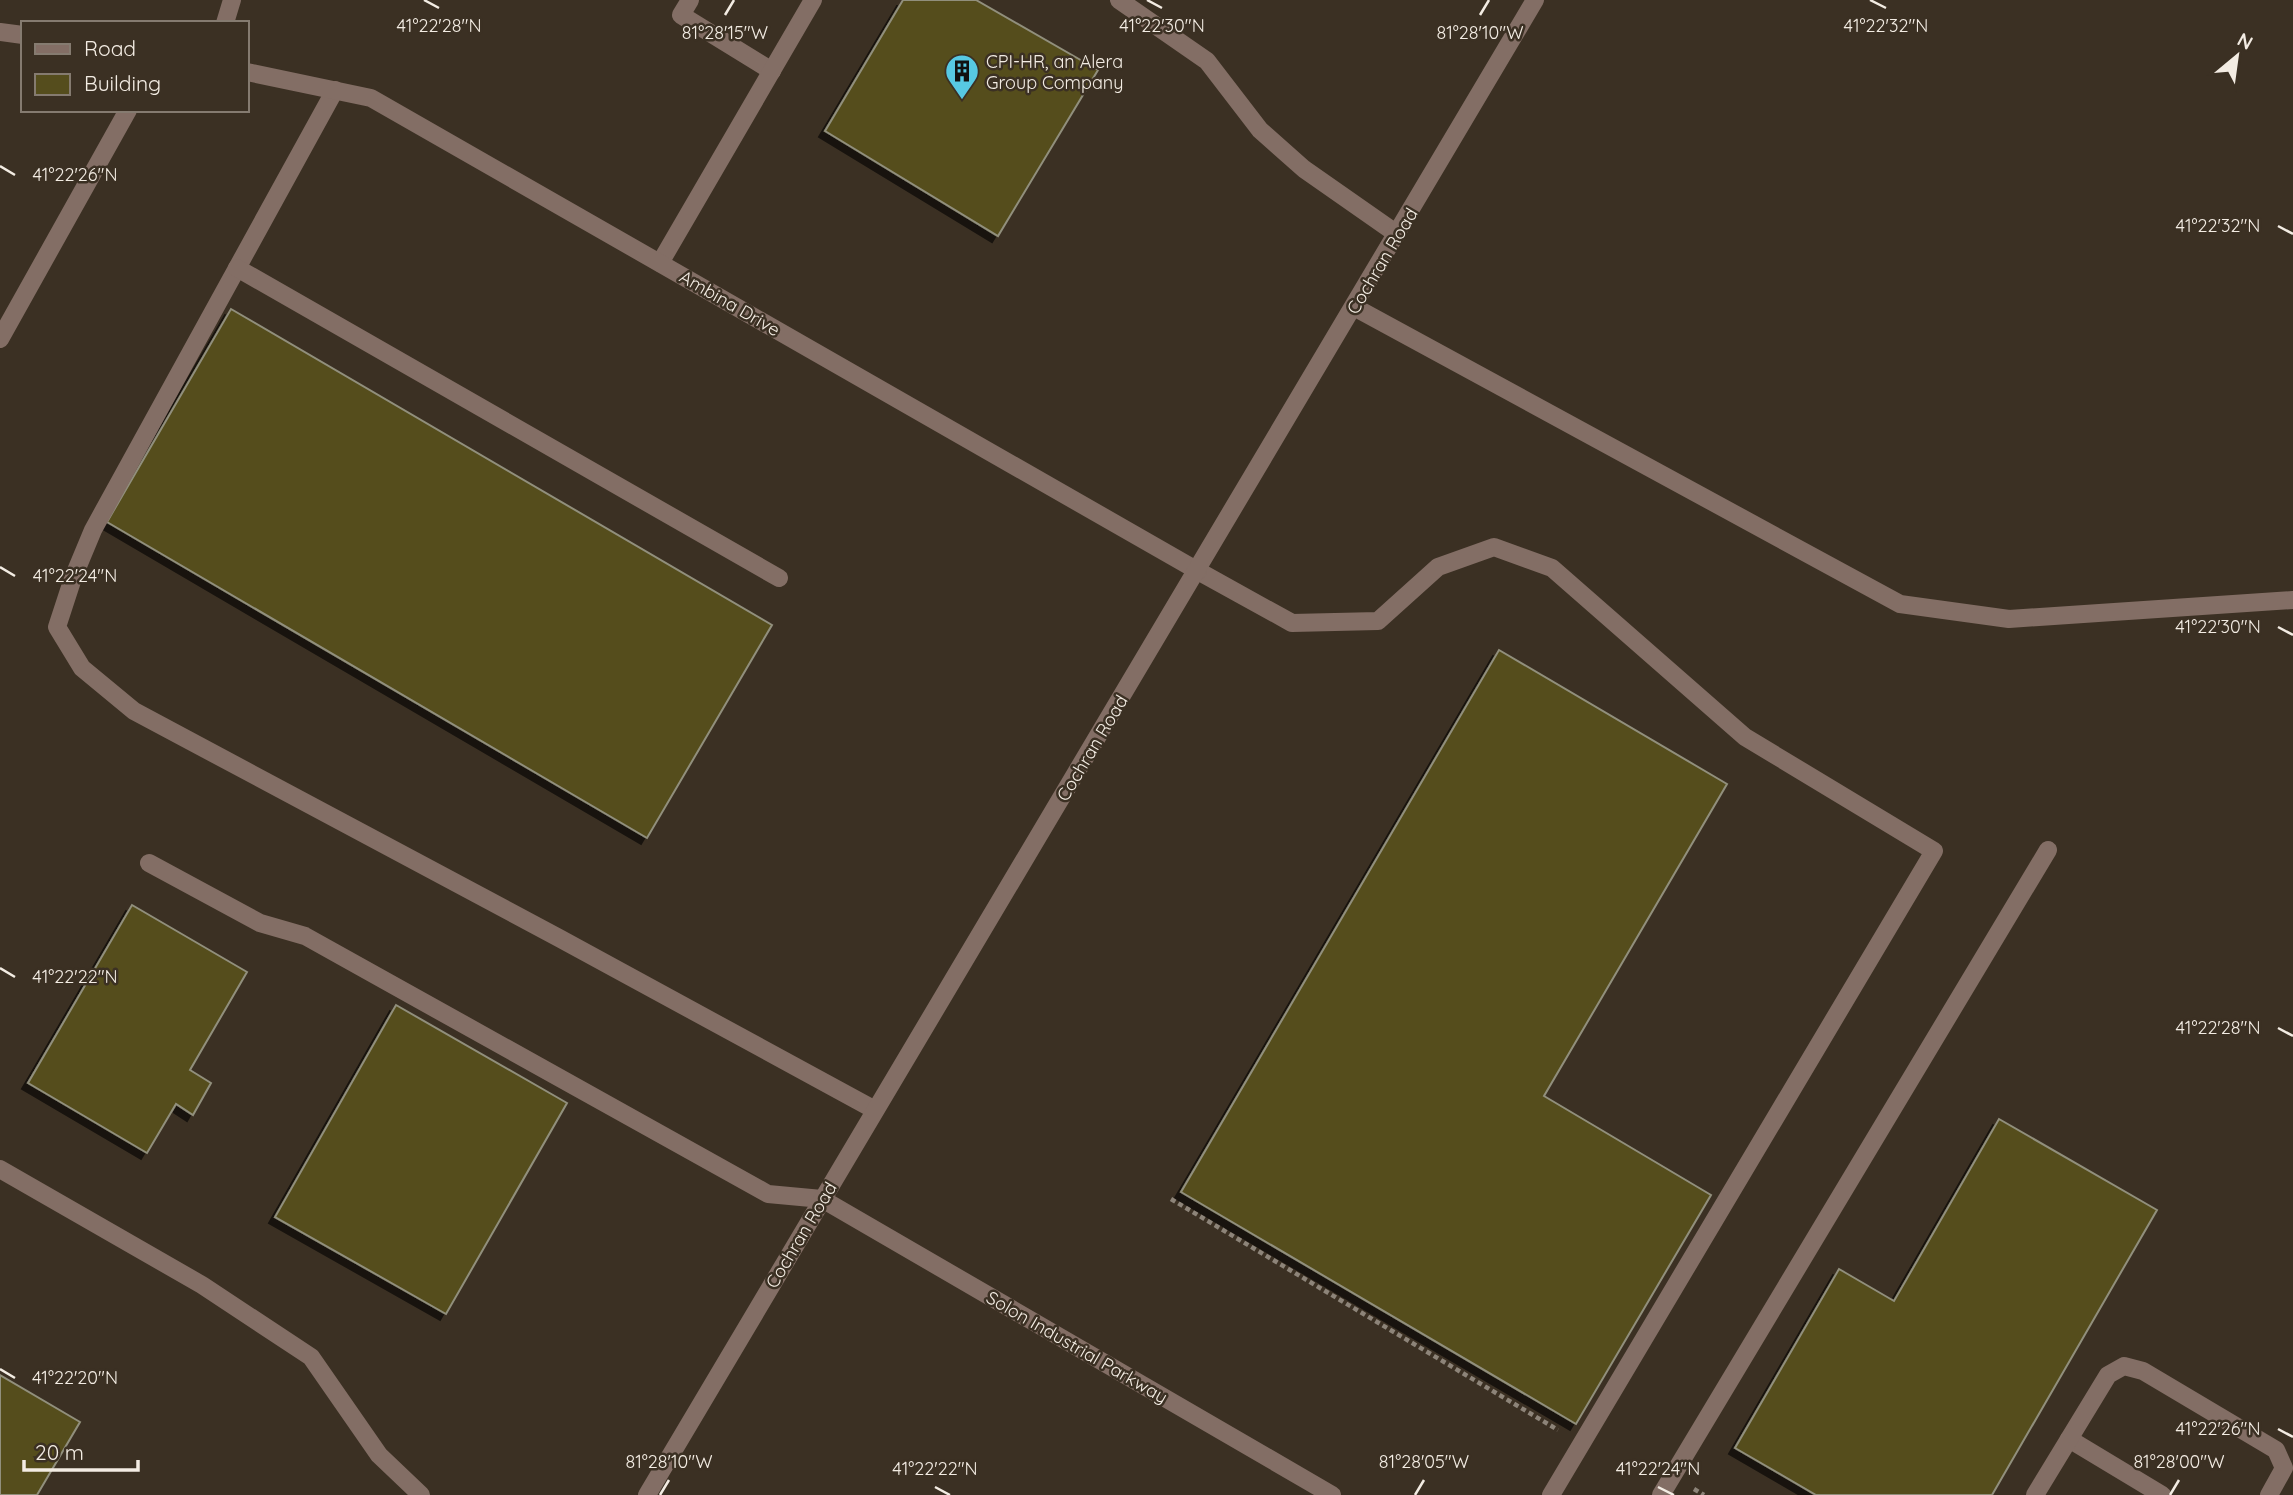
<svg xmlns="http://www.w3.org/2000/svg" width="2293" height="1495" font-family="Quicksand,sans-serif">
  <defs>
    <filter id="shadow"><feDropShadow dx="-6" dy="6" stdDeviation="0" flood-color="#0009"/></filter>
  </defs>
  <rect width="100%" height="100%" fill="#3b3023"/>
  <g fill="#554d1d" stroke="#918f7c" stroke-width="2" filter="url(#shadow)">
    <polygon points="903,0 976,0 1098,70 998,236 825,131"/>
    <polygon points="231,309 772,625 647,838 107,522"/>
    <polygon points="1499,650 1727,784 1544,1096 1711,1195 1576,1424 1181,1192"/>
    <polygon points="132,905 247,972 190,1070 211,1083 193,1115 176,1104 147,1153 28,1083"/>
    <polygon points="396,1005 567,1103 446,1314 275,1217"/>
    <polygon points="1999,1119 2157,1210 1992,1495 1816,1495 1735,1448 1839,1269 1894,1301"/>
    <polygon points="0,1375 80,1422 37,1495 0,1495"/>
  </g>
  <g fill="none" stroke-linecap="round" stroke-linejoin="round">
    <g stroke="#8d8479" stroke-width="4.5" stroke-dasharray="5 3.5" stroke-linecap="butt">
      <polyline points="1171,1199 1558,1430"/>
      <polyline points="1694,1489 1704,1495"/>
    </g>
    <g stroke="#836e65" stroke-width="18">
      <polyline points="690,0 681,15 772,71"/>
      <polyline points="1119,0 1207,61 1260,130 1304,169 1397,234"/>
      <polyline points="225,23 232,0"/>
      <polyline points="335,90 93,530 73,578 57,627 82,668 134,711 559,938 875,1110"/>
      <polyline points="660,263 813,0"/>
      <polyline points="237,268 779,578"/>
      <polyline points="1354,307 1900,604 2009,619 2293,600"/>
      <polyline points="0,339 128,110"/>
      <polyline points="1198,571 1292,623 1378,621 1438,567 1494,547 1552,568 1745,737 1934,851 1551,1495"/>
      <polyline points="149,863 260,923 305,936 768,1194 822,1199"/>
      <polyline points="0,1169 202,1285 311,1357 379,1455 421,1495"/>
      <polyline points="2069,1439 2162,1495"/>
      <polyline points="1661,1495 2048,850"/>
      <polyline points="2035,1495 2108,1375 2124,1366 2143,1371 2276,1450 2284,1468 2269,1495"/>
    </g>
    <g stroke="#836e65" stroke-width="18">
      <polyline points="0,32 23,35"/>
      <polyline points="247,72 371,98 1198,571"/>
      <polyline points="822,1199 1332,1495"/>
    </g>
    <polyline stroke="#836e65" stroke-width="18" points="647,1495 1535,0"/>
  </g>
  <path fill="none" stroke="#f3ece3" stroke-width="2.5" d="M424 0 439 8M1147 0 1162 8M1870 0 1886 8M725 15 734 0M1480 15 1489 0M0 166 15 175M2278 226 2293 234M0 567 15 576M2278 627 2293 635M0 968 15 977M2278 1028 2293 1036M0 1369 15 1378M2278 1429 2293 1437M935 1487 950 1495M1658 1487 1674 1495M660 1495 669 1480M1415 1495 1424 1480M2170 1495 2179 1480"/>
  <defs>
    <g id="building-pin" transform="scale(1.75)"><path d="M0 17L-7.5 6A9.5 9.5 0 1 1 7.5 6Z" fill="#57c9e3" stroke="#3b3023"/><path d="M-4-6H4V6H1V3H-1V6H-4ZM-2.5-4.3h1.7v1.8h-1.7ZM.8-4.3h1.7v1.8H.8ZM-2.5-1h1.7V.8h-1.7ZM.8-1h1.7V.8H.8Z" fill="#111"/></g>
  </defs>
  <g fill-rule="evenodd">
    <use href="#building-pin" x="962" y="71"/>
  </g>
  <g text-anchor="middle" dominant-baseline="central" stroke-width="5" stroke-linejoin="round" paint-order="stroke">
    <g font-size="18" fill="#f3ece3" stroke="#3b3023" text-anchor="start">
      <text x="986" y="61">CPI-HR, an Alera<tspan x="986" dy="21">Group Company</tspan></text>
    </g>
    <g font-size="18" fill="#f3ece3" stroke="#3b3023">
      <text transform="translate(1382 261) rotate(-59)">Cochran Road</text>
      <text transform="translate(730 303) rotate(30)">Ambina Drive</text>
      <text transform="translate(1092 748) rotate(-59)">Cochran Road</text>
      <text transform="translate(801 1235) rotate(-59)">Cochran Road</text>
      <text transform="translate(1077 1347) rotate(30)">Solon Industrial Parkway</text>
    </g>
  </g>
  <g font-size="18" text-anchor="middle" fill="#f3ece3" stroke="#3b3023" stroke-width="5" stroke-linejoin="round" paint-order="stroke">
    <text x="439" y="32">41°22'28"N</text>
    <text x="1162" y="32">41°22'30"N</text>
    <text x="1886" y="32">41°22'32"N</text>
    <text x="725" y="39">81°28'15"W</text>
    <text x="1480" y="39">81°28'10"W</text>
    <text x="75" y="181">41°22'26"N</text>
    <text x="2218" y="232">41°22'32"N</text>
    <text x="75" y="582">41°22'24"N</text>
    <text x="2218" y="633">41°22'30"N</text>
    <text x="75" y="983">41°22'22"N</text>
    <text x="2218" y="1034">41°22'28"N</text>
    <text x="75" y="1384">41°22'20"N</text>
    <text x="2218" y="1435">41°22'26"N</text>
    <text x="669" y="1468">81°28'10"W</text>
    <text x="1424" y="1468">81°28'05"W</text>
    <text x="2179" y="1468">81°28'00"W</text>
    <text x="935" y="1475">41°22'22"N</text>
    <text x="1658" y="1475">41°22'24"N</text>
  </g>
  <rect x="21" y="21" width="228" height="91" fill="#3b3023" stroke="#857b70" stroke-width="2"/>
  <rect x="35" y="44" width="35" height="10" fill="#836e65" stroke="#857b70" stroke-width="2"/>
  <text x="84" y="56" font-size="21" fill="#f3ece3">Road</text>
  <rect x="35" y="74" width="35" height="21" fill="#554d1d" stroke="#857b70" stroke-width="2"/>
  <text x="84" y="91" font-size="21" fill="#f3ece3">Building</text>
  <g transform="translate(2237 56) rotate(29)" stroke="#3b3023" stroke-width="5" paint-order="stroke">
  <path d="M0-5L12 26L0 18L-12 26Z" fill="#f3ece3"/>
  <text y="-10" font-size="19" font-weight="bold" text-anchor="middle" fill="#f3ece3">N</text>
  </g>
  <path d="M24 1460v10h114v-10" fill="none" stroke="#f3ece3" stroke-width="3.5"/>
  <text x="35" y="1460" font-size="21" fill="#f3ece3" stroke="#3b3023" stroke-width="5" paint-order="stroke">20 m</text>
</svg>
